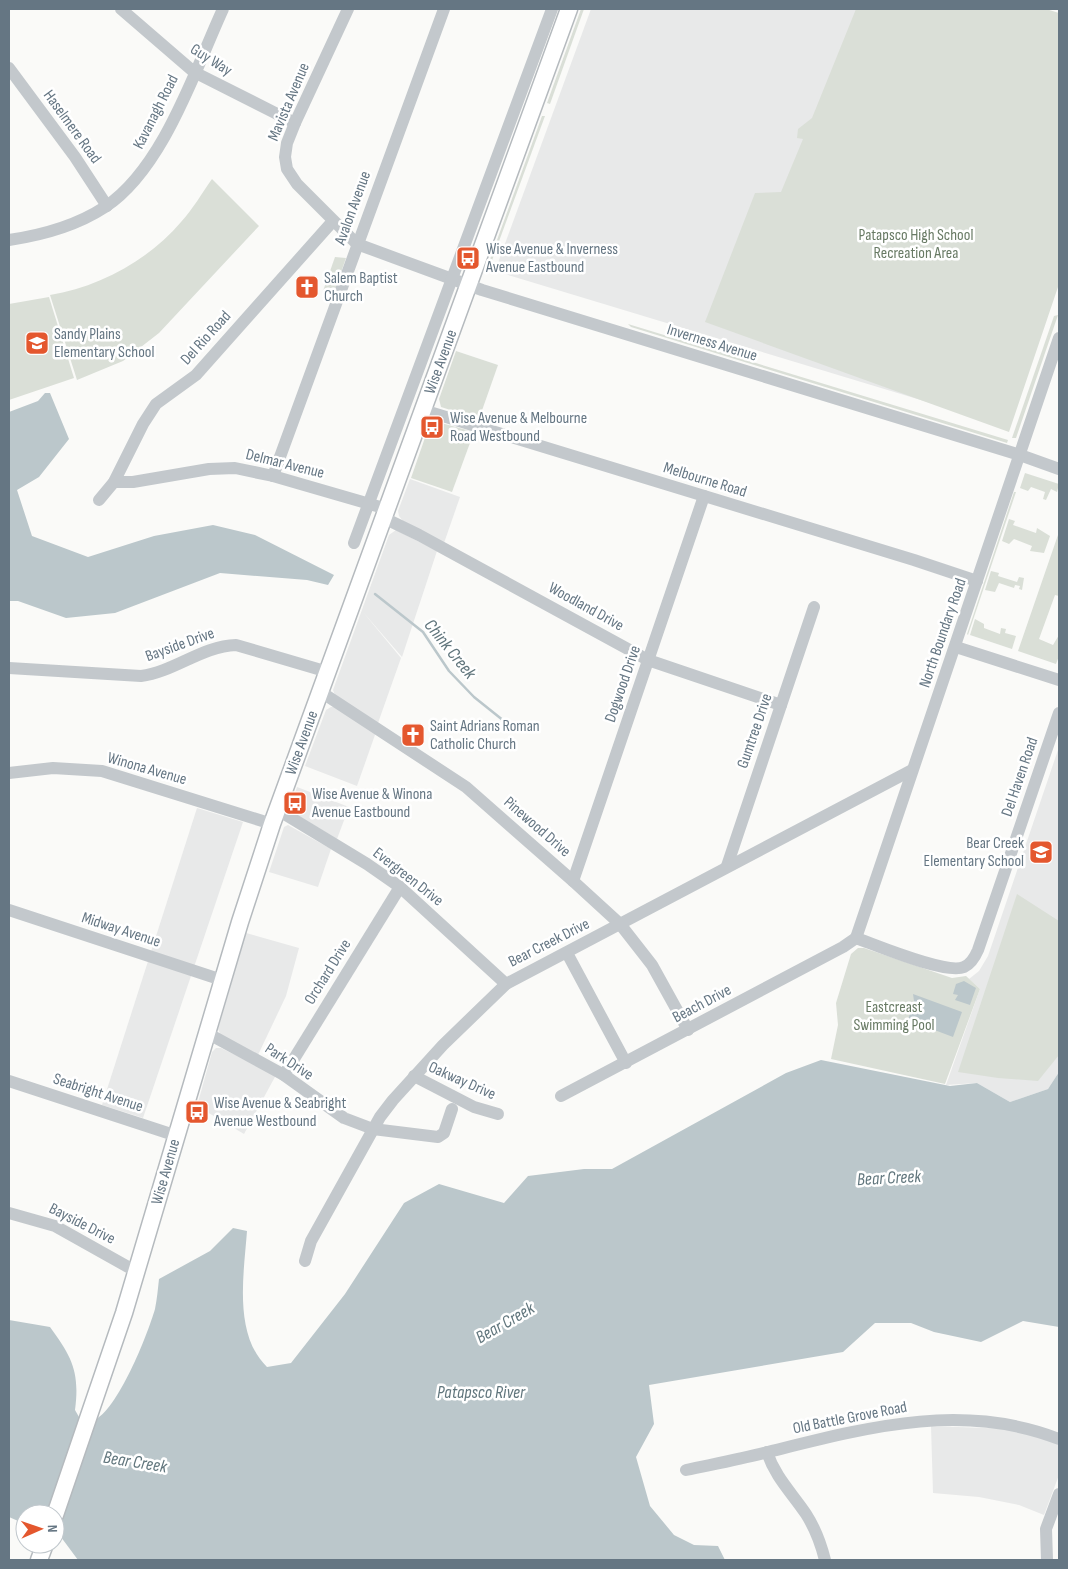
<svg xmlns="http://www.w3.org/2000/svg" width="1068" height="1569" font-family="'Sofia Sans Condensed',sans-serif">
  <rect width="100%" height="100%" fill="#fafaf8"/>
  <g fill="#e8e9e9">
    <polygon points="591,9 1030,9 1000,424 495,271"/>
    <polygon points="410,479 460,497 444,543 403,521 399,516 398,511"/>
    <polygon points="396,530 437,551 402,657 363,612 401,658 378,723 335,695 333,690 389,535"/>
    <polygon points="331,707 338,707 376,732 357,786 305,766 326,710"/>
    <polygon points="1059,747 1059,1072 1048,1089 1010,1102 977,1083 946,1085 980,989 969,979 979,971 988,956"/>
    <polygon points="297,787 349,807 337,839 291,811 291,805"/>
    <polygon points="197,808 243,822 143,1118 102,1105"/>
    <polygon points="288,825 331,849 318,887 269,872 284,827"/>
    <polygon points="246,933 299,948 286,996 258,1055 221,1036 218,1029"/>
    <polygon points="216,1048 221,1048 276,1075 244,1134 197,1106 212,1052"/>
    <polygon points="931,1426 1012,1429 1059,1443 1059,1475 1044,1515 1019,1505 979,1497 933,1493"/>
  </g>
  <g fill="#dadfd7">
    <polygon points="581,9 584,9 550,104 547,103"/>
    <polygon points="856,9 1046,9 1059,13 1059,284 1009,432 705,322 755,193 781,192 803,139 797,138 798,129 812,118"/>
    <polygon points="542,116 545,116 487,274 485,273"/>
    <path d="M212 179 259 226 159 333 123 361 77 380 50 295C99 287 149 260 181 222 193 209 202 193 212 179Z"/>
    <polygon points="335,257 346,258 333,295 323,291"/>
    <polygon points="49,297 74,378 9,400 9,304"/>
    <polygon points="1058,315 1016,438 1012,438 1054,316"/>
    <polygon points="628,324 1008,440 1007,443 631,327"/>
    <polygon points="456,351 498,365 479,419 441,407 439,399"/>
    <polygon points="434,421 474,432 452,492 411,478 428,429"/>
    <polygon points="1025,473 1059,484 1057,492 1051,489 1046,500 1043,499 1045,492 1031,487 1028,491 1020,488"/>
    <polygon points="1014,492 1016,492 968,635 967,634"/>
    <polygon points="1009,519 1015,521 1013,525 1036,533 1037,528 1050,536 1044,553 1030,551 1032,546 1014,539 1009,544 1002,541"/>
    <polygon points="1059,532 1059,596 1055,595 1039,639 1053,645 1059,635 1059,656 1056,664 1018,651"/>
    <polygon points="991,571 999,573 998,576 1017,582 1019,577 1024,578 1022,590 1019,589 1020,586 1015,585 1014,588 999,583 995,592 985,590"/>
    <polygon points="975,619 984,624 984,628 1000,634 1001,628 1006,629 1005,633 1016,636 1012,649 970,635"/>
    <polygon points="1017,894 1059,921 1059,1055 1038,1081 998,1078 958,1072"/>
    <polygon points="858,948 864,948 952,978 966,976 980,989 945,1084 831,1059 838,1025 836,1003 851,954"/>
  </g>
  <g fill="#bbc7cb">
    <polygon points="45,393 50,393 69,439 39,477 17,490 32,536 88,557 154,536 213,525 255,535 334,575 328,585 307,580 220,573 115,613 66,618 18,601 9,601 9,412 38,401"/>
    <polygon points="964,981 976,988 970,1005 955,1000 958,995 953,994 956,984"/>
    <polygon points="913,994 962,1012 953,1037 908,1020 914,1001"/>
    <path d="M821 1060 950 1086 977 1083 1010 1102 1048 1089 1059 1072V1327L1023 1321 981 1342 934 1332 911 1323H875L843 1352 649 1385 654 1424 636 1457 650 1506 674 1535 694 1545 718 1546 725 1560H78L55 1529V1514H25V1524L9 1517V1320L50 1327C72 1357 80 1372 75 1410L79 1417 93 1421C118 1410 147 1336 155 1309 157 1299 158 1288 159 1279L210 1251 233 1228 247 1231C244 1273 233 1334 267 1367L291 1363 345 1294 404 1203 439 1184 504 1203 528 1176 584 1169H612L786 1073Z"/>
  </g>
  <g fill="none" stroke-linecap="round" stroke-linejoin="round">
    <polyline stroke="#bbc7cb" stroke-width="2.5" points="375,594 423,632 449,671 474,697 504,721"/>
    <g stroke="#b5babe" stroke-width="19">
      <g id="major">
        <polyline points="55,1515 124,1313 240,922 272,824 569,9"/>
        <polyline points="39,1560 45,1544"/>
      </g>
    </g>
    <g stroke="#c3c8cc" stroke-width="12">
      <polyline points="121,9 194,72 295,123"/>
      <polyline points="348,9 295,123 287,143 285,157 287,169 297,184 357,244 482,290 1020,455 1059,469"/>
      <polyline points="9,68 75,157 107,206"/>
      <path d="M9 240C43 235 76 226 105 207 163 169 195 70 223 9"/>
      <polyline points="423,410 914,560 977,581"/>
      <polyline points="273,476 444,9"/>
      <polyline points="114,482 133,482 209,469 235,468 273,476 387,509"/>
      <polyline points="99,500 114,482 143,424 156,404 196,375 333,221"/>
      <polyline points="384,518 419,535 648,660 781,705"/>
      <polyline points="354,543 552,9"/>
      <polyline points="956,647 1059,680"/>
      <path d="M9 668 141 676C174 672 202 646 236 645L328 672"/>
      <polyline points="321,692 466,787 573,881 620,924 652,965 688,1030"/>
      <polyline points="9,773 53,768 102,771 272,824"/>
      <polyline points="278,810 367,864 400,887 506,984"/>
      <polyline points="727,866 814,607"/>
      <polyline points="573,881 704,496"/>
      <polyline points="9,910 222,980"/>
      <polyline points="856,938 1059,338"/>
      <path d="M856 938C876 945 946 975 964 967 971 964 975 957 978 950L1059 713"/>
      <polyline points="567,953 626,1063"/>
      <polyline points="207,1033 284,1075 344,1118 373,1129 438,1137 444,1133 452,1109"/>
      <polyline points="284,1075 400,887"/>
      <polyline points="414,1076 474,1107 498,1114"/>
      <polyline points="9,1081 177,1136"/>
      <polyline points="561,1096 843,947 856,938"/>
      <polyline points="9,1213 55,1226 137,1272"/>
      <polyline points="305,1261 311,1241 380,1117 393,1100 443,1045 506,984 912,770"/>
      <path d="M767 1452C775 1477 792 1493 806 1514 815 1528 821 1544 825 1560"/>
      <path d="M686 1470C714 1464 741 1459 768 1452 865 1428 962 1401 1059 1439"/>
      <polyline points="1047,1560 1046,1529 1059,1494"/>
    </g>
    <use href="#major" stroke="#fff" stroke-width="16"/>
  </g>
  <defs>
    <g id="bus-square" transform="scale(1.25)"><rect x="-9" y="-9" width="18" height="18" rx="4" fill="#e4572e" stroke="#fff"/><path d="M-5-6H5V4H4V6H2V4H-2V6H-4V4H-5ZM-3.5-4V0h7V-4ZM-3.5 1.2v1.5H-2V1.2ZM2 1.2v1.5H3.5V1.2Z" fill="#fff"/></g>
    <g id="church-square" transform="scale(1.25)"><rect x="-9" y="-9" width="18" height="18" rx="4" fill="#e4572e" stroke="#fff"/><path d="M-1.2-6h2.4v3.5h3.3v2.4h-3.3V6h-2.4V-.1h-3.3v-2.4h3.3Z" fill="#fff"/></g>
    <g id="school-square" transform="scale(1.25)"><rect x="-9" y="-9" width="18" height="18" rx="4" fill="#e4572e" stroke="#fff"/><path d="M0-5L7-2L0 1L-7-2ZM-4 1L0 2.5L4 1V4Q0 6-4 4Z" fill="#fff"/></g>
  </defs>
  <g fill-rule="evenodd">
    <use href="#bus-square" x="468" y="258"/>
    <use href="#church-square" x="307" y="287"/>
    <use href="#school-square" x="37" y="343"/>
    <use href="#bus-square" x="432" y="427"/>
    <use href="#church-square" x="413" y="735"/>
    <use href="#bus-square" x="295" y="803"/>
    <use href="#school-square" x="1041" y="852"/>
    <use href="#bus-square" x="197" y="1112"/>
  </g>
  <g text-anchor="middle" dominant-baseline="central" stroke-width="5" stroke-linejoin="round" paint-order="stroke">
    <g font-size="16" fill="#657683" stroke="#fff">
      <text transform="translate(211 60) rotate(32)">Guy Way</text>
      <text transform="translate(289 102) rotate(-67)">Mavista Avenue</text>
      <text transform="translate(156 112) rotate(-63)">Kavanagh Road</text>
      <text transform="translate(72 127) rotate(54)">Haselmere Road</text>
      <text transform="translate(353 208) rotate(-70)">Avalon Avenue</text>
      <text transform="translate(206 338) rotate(-48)">Del Rio Road</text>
      <text transform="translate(712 343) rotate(17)">Inverness Avenue</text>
      <text transform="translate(441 362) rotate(-70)">Wise Avenue</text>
      <text transform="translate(285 464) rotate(14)">Delmar Avenue</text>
      <text transform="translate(705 480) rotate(17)">Melbourne Road</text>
      <text transform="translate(586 607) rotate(29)">Woodland Drive</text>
      <text transform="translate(943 633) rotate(-71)">North Boundary Road</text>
      <text transform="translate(180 645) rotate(-20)">Bayside Drive</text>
      <text transform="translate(623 684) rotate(-71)">Dogwood Drive</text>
      <text transform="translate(755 731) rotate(-71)">Gumtree Drive</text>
      <text transform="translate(302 743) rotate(-70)">Wise Avenue</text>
      <text transform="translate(147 769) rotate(16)">Winona Avenue</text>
      <text transform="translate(1020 777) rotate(-71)">Del Haven Road</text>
      <text transform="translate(537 827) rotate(41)">Pinewood Drive</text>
      <text transform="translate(408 877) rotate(38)">Evergreen Drive</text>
      <text transform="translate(121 930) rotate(18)">Midway Avenue</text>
      <text transform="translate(549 943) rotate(-27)">Bear Creek Drive</text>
      <text transform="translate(328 972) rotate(-58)">Orchard Drive</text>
      <text transform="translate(702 1004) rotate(-28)">Beach Drive</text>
      <text transform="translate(289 1062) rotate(33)">Park Drive</text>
      <text transform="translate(462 1081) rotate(24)">Oakway Drive</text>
      <text transform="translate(98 1093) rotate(18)">Seabright Avenue</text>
      <text transform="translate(166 1172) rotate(-74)">Wise Avenue</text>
      <text transform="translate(82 1224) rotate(27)">Bayside Drive</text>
      <text transform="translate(850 1418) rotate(-11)">Old Battle Grove Road</text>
    </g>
    <g font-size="16" fill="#687a64" stroke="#fff">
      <text x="916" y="235">Patapsco High School<tspan x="916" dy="18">Recreation Area</tspan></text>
      <text x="894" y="1007">Eastcreast<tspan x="894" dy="18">Swimming Pool</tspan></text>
    </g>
    <g font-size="16" fill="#657683" stroke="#fff" text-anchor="start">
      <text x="486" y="249">Wise Avenue &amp; Inverness<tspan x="486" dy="18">Avenue Eastbound</tspan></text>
      <text x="324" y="278">Salem Baptist<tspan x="324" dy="18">Church</tspan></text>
      <text x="54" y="334">Sandy Plains<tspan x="54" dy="18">Elementary School</tspan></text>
      <text x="450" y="418">Wise Avenue &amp; Melbourne<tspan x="450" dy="18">Road Westbound</tspan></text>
      <text x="430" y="726">Saint Adrians Roman<tspan x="430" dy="18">Catholic Church</tspan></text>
      <text x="312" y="794">Wise Avenue &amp; Winona<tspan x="312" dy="18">Avenue Eastbound</tspan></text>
      <text x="1024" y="843" text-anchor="end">Bear Creek<tspan x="1024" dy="18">Elementary School</tspan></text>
      <text x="214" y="1103">Wise Avenue &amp; Seabright<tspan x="214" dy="18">Avenue Westbound</tspan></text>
    </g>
    <g font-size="18" font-style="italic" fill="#60757c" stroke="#fff">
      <text transform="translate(450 649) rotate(51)">Chink Creek</text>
      <text transform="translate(889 1178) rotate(-3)">Bear Creek</text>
      <text transform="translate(505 1323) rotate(-30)">Bear Creek</text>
      <text x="481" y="1392">Patapsco River</text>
      <text transform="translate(135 1462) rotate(9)">Bear Creek</text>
    </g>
  </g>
  <rect width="1068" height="1569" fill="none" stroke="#657683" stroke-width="20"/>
  <g transform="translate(40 1529) rotate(88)"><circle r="24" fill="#ffffff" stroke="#c1c8cd"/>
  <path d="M0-4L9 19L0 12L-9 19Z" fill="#e4572e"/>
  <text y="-8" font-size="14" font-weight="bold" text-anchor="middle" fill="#657683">N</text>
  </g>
</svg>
